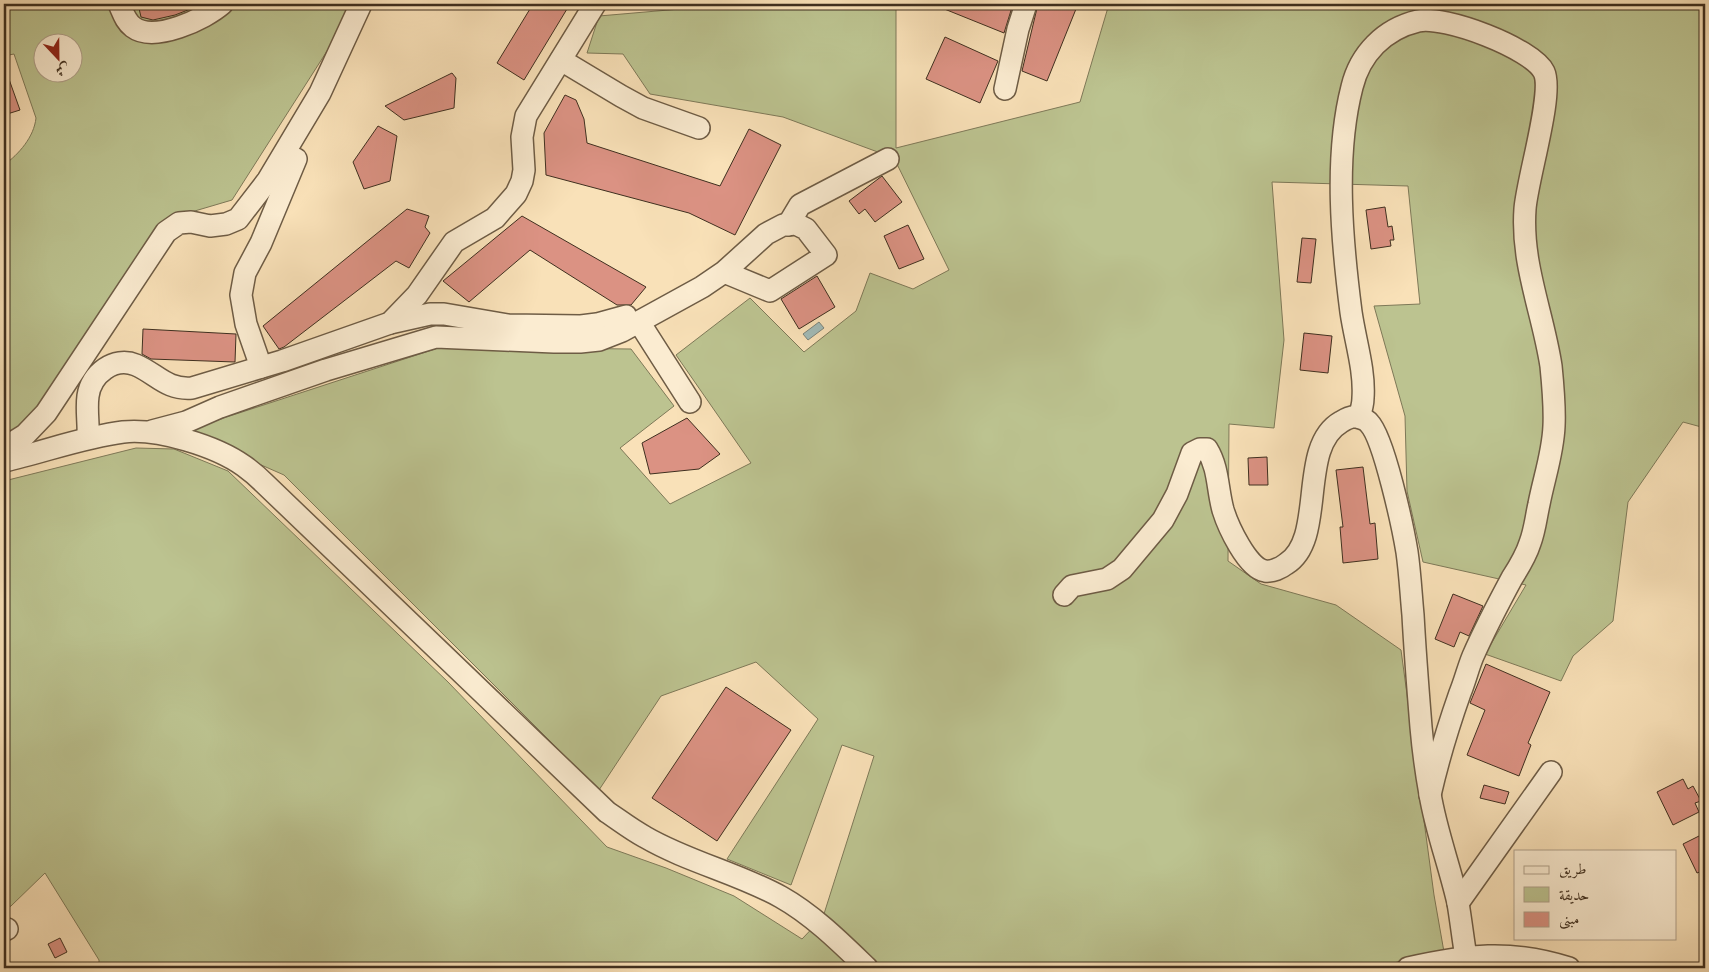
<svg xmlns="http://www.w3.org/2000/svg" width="1709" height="972" font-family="'IM FELL Double Pica',Amiri,serif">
  <rect width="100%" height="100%" fill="#f9e1b8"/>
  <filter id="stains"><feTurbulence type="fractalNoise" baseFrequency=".004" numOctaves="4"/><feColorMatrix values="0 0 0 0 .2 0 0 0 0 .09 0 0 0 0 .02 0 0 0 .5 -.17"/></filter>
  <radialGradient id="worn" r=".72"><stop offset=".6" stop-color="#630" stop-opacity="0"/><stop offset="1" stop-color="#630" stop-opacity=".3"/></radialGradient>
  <g fill="#bcc390" stroke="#7e7958" fill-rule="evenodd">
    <path d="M4 4H357L232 200 171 218 53 387 16 434 4 438V165C19 154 34 137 36 118L14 54 4 56ZM42 42H72V72H42Z"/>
    <polygon points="738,4 896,4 896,148 1080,102 1109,4 1705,4 1705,428 1683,422 1628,502 1613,621 1573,656 1561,681 1485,654 1526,585 1423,562 1407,491 1405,416 1374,306 1420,304 1408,186 1272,182 1284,340 1274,428 1229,424 1228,561 1261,584 1336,605 1401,650 1434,895 1444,952 1370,968 99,968 99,960 45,873 11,906 4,910 4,481 136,448 174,449 228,471 448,682 607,847 666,868 734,896 802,939 823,917 874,756 842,745 791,885 727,859 818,719 756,662 661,696 599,790 284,475 184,431 441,347 631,349 674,406 620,448 670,504 751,463 676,355 750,298 804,352 856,311 870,273 913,289 949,270 894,158 783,117 650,94 623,54 587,53 599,16"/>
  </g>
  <polygon fill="#a1bbb8" stroke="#7a837b" points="819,322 824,328 808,340 803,334"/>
  <g fill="#db9283" stroke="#3f2f1f">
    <polygon points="138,4 192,4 193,8 175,15 153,20 141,17"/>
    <polygon points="533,4 570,4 524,80 497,63"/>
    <polygon points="932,4 1013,4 1004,33"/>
    <polygon points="1038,4 1078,4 1047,81 1022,71"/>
    <polygon points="945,37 998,61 980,103 926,79"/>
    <polygon points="4,68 5,68 20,110 4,115"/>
    <polygon points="452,73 456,78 454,108 404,120 385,106"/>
    <polygon points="565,95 576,100 584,119 587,143 720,186 749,129 781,145 735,235 689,213 546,175 544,133"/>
    <polygon points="378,126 397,136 390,181 364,189 353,162"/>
    <polygon points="882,176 902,202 875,222 865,209 859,214 849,201"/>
    <polygon points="1385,207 1388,227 1392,226 1394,240 1390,240 1391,246 1371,249 1366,210"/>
    <polygon points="407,209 429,216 425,227 430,233 409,268 396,261 284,347 279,349 263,326"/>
    <polygon points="522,216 646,287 631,305 617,305 530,250 469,302 443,281"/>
    <polygon points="908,225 924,259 899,269 884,236"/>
    <polygon points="1302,238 1316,239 1311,283 1297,282"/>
    <polygon points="817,276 835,307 799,329 781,299"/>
    <polygon points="143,329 236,334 235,362 151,359 142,354"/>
    <polygon points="1304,333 1332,336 1328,373 1300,370"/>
    <polygon points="687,418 720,454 699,469 650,474 642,443"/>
    <polygon points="1267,457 1268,485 1249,485 1248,458"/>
    <polygon points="1363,467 1370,524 1375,523 1378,559 1343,563 1340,527 1343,527 1336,470"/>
    <polygon points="1453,594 1483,606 1469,636 1460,632 1454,647 1435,639"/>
    <polygon points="1486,664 1550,692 1528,743 1531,745 1519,776 1467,755 1485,710 1470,703"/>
    <polygon points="726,687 791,730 717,841 652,798"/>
    <polygon points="1683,779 1688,789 1693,786 1701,801 1695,803 1699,812 1673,825 1657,792"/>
    <polygon points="1484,785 1509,792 1505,804 1480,798"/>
    <polygon points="1705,833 1705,870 1697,873 1683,844"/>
    <polygon points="60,938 67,952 55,958 48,944"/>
  </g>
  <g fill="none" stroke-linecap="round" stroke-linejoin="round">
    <g stroke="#6e5c45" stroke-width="24">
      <g id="minor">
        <path d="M119 4C123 12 125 21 133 27 154 43 205 19 222 4"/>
        <polyline points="561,60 621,96 643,108 699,128"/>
        <polyline points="1005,89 1018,29 1026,4"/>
        <polyline points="788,225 800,205 888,159"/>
        <polyline points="639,322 690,402"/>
        <polyline points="390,323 430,314 444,314 508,325 581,326 597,324 626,316"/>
        <polyline points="261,367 246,324 241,295 245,273 261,243 296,159"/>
        <path d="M1359 417C1361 411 1363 404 1363 398 1365 370 1355 340 1351 312 1342 242 1334 157 1352 87 1360 54 1384 29 1418 21 1444 15 1532 48 1544 72 1554 93 1527 180 1525 209 1521 264 1543 313 1551 366 1553 386 1555 406 1554 426 1553 453 1544 478 1539 504 1536 517 1535 530 1530 543 1526 556 1519 567 1512 578 1498 604 1485 629 1473 656 1468 668 1465 681 1460 693 1448 727 1438 760 1430 795"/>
        <polyline points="152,431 186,422 220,407 326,370 436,337 554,342 580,342 599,340 622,331 702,287 724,272 766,234 783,225 796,224 806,229 826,255 770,291 724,272"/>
        <path d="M88 438C89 424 86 410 88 396 91 374 114 356 136 365 157 374 166 390 192 388L282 361 390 323 417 295 454 242 495 218 516 194 522 181 524 170 522 137 526 116 595 4"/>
        <polyline points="4,448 25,435 46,413 166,232 179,223 191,222 210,226 226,224 238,219 268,180 320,93 361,4"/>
        <path d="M4 461C44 452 83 437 123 432 158 428 216 446 244 466 251 471 258 477 264 483L607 812C619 820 632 830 645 837 688 862 738 873 781 897 813 915 841 943 867 968"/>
        <path d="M1064 595 1072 586 1107 579 1122 569 1163 520 1177 494 1192 453 1200 449H1207C1219 469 1217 488 1223 510 1228 526 1247 568 1265 571 1272 572 1281 568 1286 564 1327 539 1297 447 1341 422 1346 419 1351 416 1357 417 1361 418 1367 420 1369 423 1384 438 1403 528 1407 552 1410 573 1411 594 1413 615 1415 652 1418 690 1421 727 1423 750 1426 772 1430 794 1436 831 1450 867 1458 903 1461 921 1463 939 1466 957"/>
        <polyline points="1458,903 1551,772"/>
        <polyline points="4,930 7,929"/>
        <path d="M1408 968C1466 955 1510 949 1569 968"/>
      </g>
    </g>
    <use href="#minor" stroke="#fbecd1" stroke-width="21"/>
  </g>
  <rect width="1709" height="972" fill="none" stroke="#f9e1b8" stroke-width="20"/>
  <rect x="5" y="5" width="1699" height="962" fill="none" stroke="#3f2f1f" stroke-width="2.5"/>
  <rect x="10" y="10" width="1689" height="952" fill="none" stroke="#3f2f1f"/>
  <rect x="1514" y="850" width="162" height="90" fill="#fbecd1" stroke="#b0a08a"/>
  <rect x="1524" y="866" width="25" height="8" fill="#fbecd1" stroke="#b0a08a"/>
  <text x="1559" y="874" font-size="15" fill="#3f2f1f">طريق</text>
  <rect x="1524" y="887" width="25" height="15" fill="#bcc390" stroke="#b0a08a"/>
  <text x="1559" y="900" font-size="15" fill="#3f2f1f">حديقة</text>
  <rect x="1524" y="912" width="25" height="15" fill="#db9283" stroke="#b0a08a"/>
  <text x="1559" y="924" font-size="15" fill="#3f2f1f">مبنى</text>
  <g transform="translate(58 58) rotate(158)"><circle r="24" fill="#fbecd1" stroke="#b0a08a"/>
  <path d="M0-4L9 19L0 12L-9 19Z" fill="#8f2418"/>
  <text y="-8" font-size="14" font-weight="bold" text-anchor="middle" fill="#3f2f1f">ش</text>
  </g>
  <rect width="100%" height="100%" filter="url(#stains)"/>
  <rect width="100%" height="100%" fill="url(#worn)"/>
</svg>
